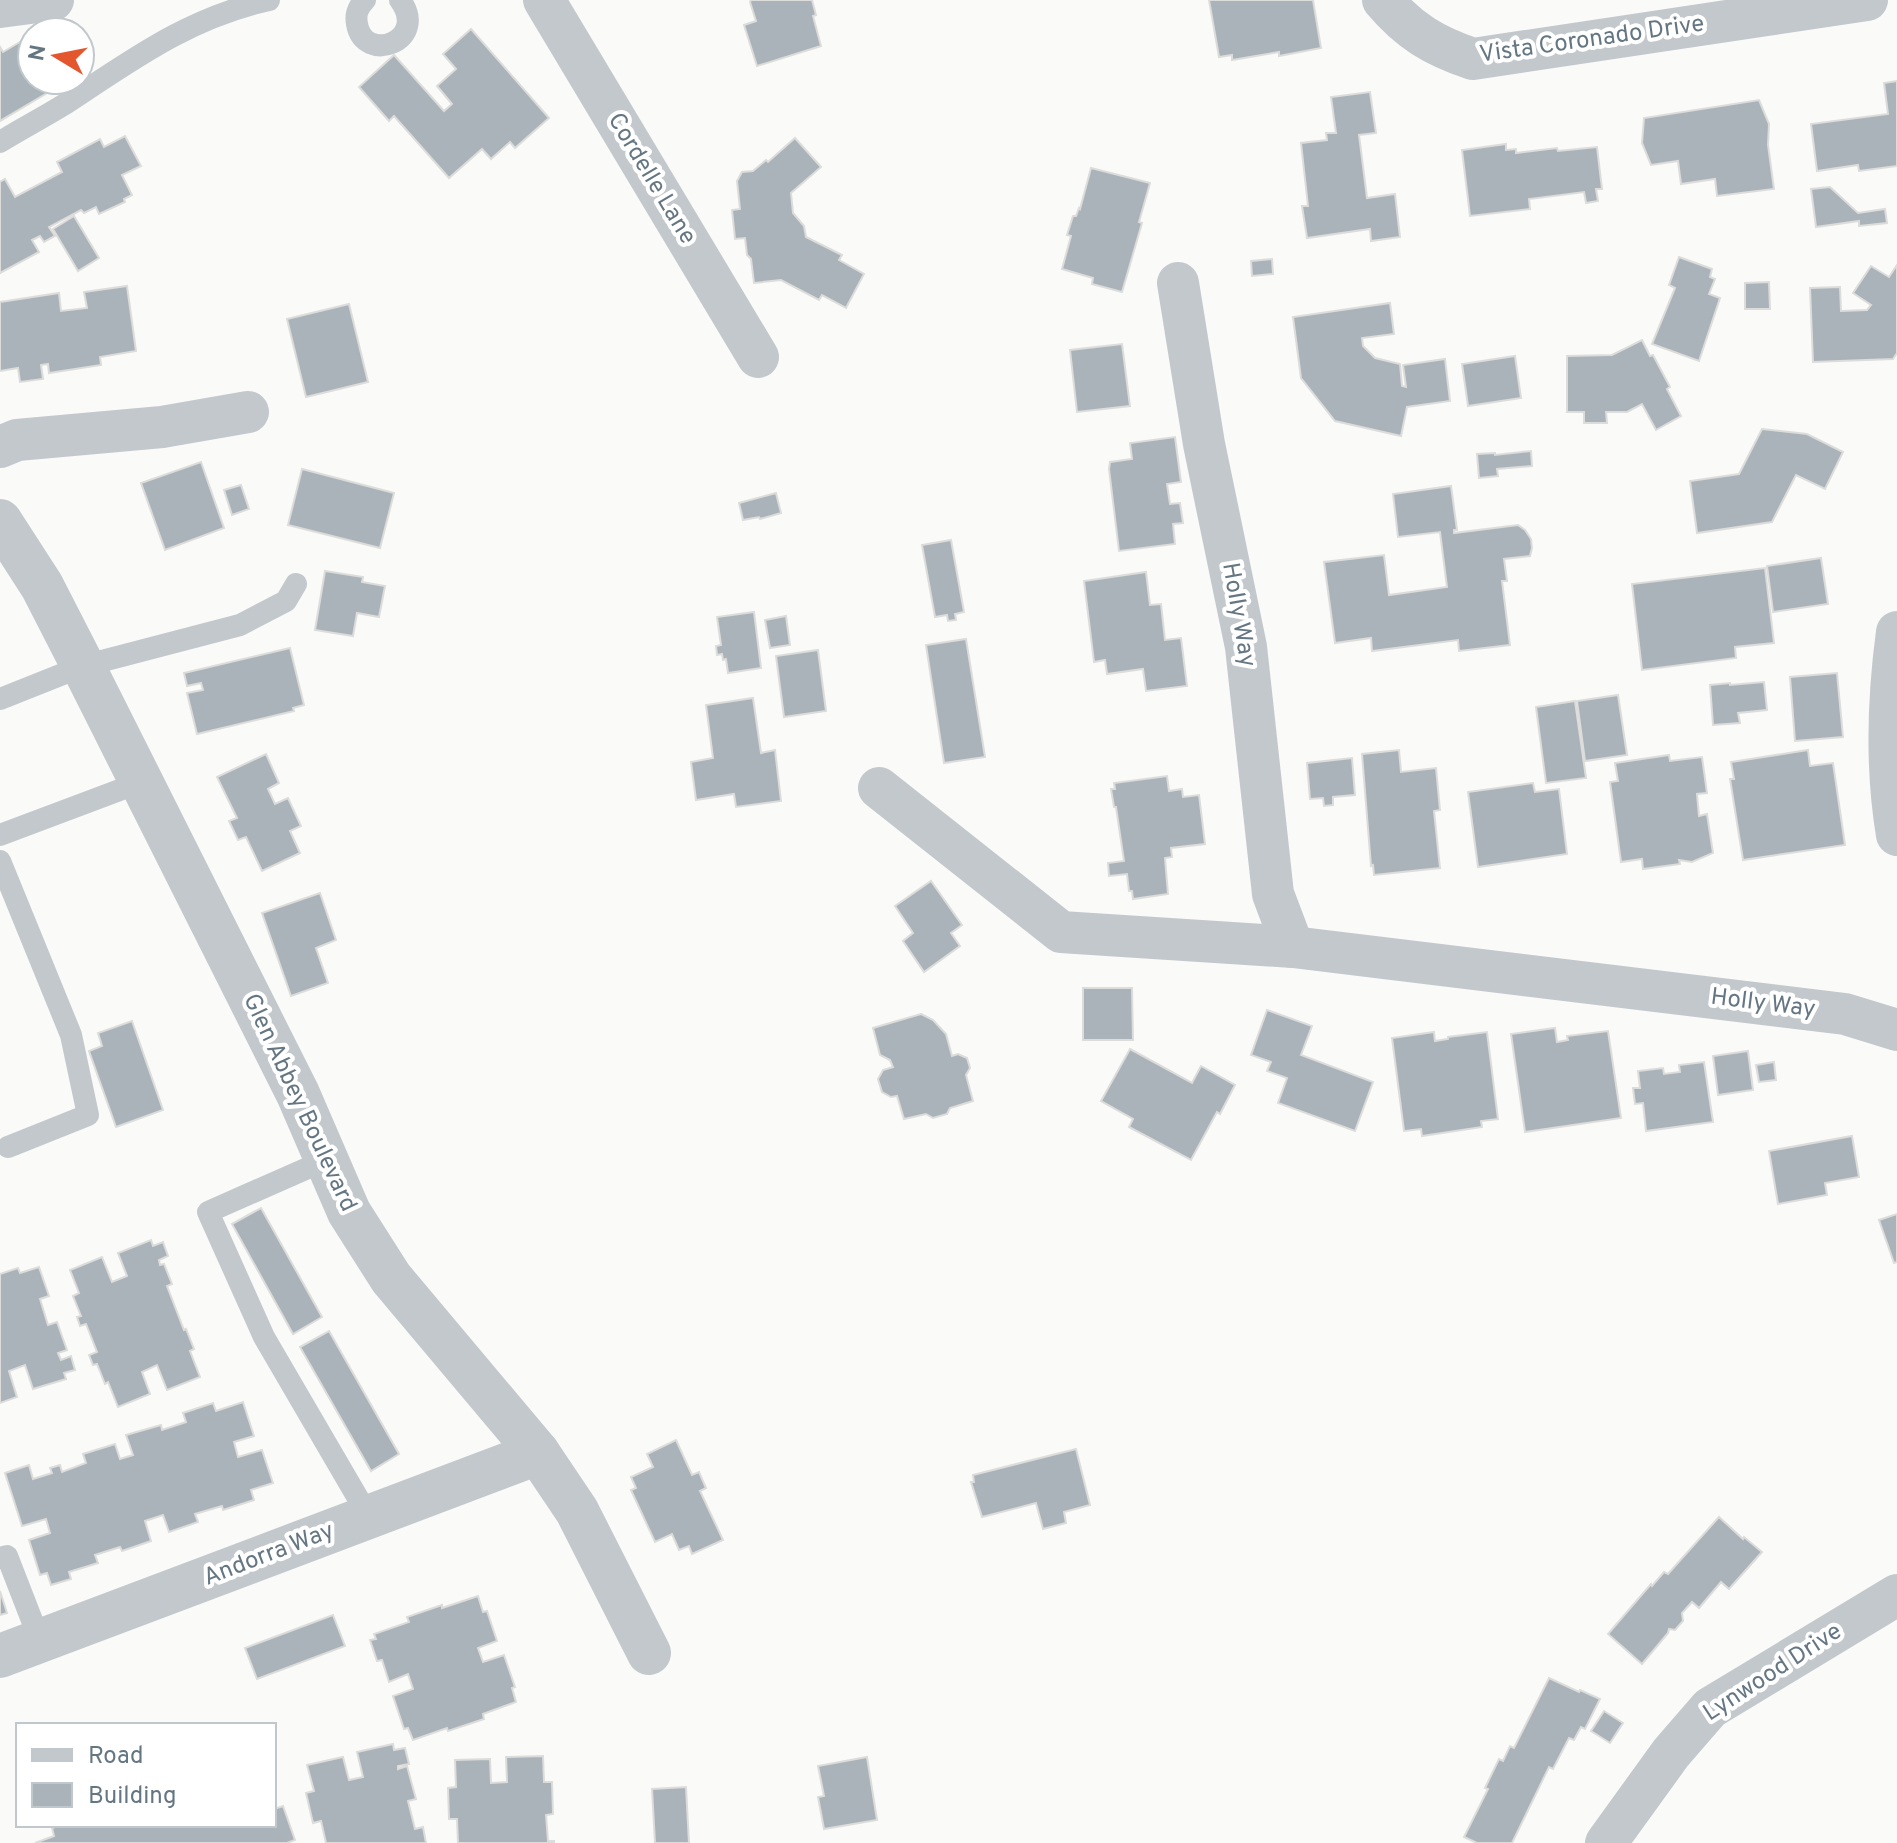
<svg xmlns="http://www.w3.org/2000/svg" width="1897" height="1843" font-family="Overpass,sans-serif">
  <rect width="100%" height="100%" fill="#fafaf8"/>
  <g fill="#aab3b9" stroke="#dcdcda" stroke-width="2">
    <polygon points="751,0 812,0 816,15 813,16 821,46 757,66 744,25 756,21 750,2"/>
    <polygon points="1209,0 1313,0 1321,48 1279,56 1279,52 1232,60 1232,55 1219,57"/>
    <polygon points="471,29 549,118 515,148 510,142 491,159 482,149 449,178 394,116 389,121 359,87 394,55 444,111 452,104 437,86 456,69 443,54"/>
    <polygon points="25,39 32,51 32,80 49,80 54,89 0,121 0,47 3,52"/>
    <polygon points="1897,81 1897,166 1859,171 1858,165 1817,171 1811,124 1888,114 1884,83"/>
    <polygon points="1370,92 1376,133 1359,135 1367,198 1395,194 1400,237 1371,241 1370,229 1307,238 1302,206 1308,206 1301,143 1327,140 1326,133 1336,133 1331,97"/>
    <polygon points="1759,100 1769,124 1768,145 1774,189 1717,196 1715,179 1681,184 1678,161 1651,165 1642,143 1644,118"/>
    <polygon points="125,136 141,166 122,175 132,195 124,199 125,202 99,214 96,207 84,213 81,210 49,227 55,236 44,242 40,236 32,240 39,252 0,273 0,182 5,179 15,197 62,172 57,162 100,139 104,147"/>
    <polygon points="795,138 821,167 791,193 793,213 804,226 806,237 842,255 839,260 864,274 846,308 822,295 819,300 781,280 754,283 751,259 747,255 745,238 735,239 732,210 740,209 737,181 742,172 753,171 766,160 768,162"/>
    <polygon points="1506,144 1506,150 1516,149 1516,153 1557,148 1558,151 1597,147 1602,189 1596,189 1598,201 1586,203 1584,192 1529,199 1530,209 1470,216 1462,150"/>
    <polygon points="1091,168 1150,183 1139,222 1142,223 1122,292 1092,284 1093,278 1062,269 1071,236 1067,235 1073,216 1076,216 1079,208 1080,209"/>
    <polygon points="1830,187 1858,213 1885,209 1887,223 1859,226 1859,221 1816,227 1811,189"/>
    <polygon points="74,216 99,258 78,271 53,229"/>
    <polygon points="1679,257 1712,269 1710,277 1715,279 1709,294 1720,298 1699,361 1652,344 1675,288 1669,285"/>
    <polygon points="1272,259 1273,274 1252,276 1251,261"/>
    <polygon points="1897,265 1897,353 1893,359 1813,362 1810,288 1840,287 1841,311 1867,310 1871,305 1853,293 1871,266 1889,277"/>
    <polygon points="1769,282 1770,309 1745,309 1745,283"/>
    <polygon points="127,286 136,351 100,357 101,365 49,373 48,364 41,365 43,379 20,382 18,368 0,371 0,302 59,293 61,311 87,308 84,292"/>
    <polygon points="1390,303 1394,334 1362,338 1363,346 1375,358 1400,364 1402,386 1406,387 1403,365 1445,359 1450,401 1407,407 1401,436 1335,421 1301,378 1293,317"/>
    <polygon points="349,304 368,382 306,397 287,319"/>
    <polygon points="1642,340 1650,356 1653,355 1670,387 1667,389 1681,416 1656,430 1642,404 1627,412 1606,412 1607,423 1584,423 1584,412 1567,412 1567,356 1612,355"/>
    <polygon points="1122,344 1130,406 1077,412 1070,350"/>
    <polygon points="1515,356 1521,398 1468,406 1462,364"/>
    <polygon points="1762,429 1807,434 1843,452 1825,489 1796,475 1772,522 1697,533 1690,481 1739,474"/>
    <polygon points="1175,437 1181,482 1167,484 1170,504 1180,503 1183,523 1173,524 1175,544 1119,551 1109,469 1110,462 1132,459 1130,443"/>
    <polygon points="1531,451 1532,466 1497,469 1498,476 1479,478 1477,454 1495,453 1495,455"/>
    <polygon points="201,462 224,528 165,550 141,483"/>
    <polygon points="302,469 394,493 380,548 288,525"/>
    <polygon points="241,485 249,509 232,515 224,490"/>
    <polygon points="1451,486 1457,530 1454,530 1454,533 1518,525 1525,530 1531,539 1532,548 1530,556 1504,559 1507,581 1502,581 1510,645 1459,651 1458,640 1372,651 1371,638 1335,643 1324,562 1384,555 1389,595 1447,587 1440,532 1398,537 1393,494"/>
    <polygon points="776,493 781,513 760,519 759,517 743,520 739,503"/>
    <polygon points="951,540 964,612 955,614 956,620 948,621 947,615 935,617 922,545"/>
    <polygon points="1821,558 1828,604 1773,612 1767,566"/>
    <polygon points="1765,568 1774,643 1735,647 1736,658 1642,670 1632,584"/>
    <polygon points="325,571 363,577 362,582 385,586 379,617 357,613 353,636 315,630"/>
    <polygon points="1146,572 1150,605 1161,604 1165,640 1181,638 1187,686 1146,691 1143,669 1107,674 1105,660 1094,662 1084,581"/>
    <polygon points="754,612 761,668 728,673 726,659 723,660 722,654 717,655 716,646 721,645 717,617"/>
    <polygon points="786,616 790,645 770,648 765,620"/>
    <polygon points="966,639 985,757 944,763 926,645"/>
    <polygon points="290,648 304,705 293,708 294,711 197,734 187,693 203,690 201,683 187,686 184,673"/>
    <polygon points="818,650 826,711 784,717 776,656"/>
    <polygon points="1837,673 1843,737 1795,741 1790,677"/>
    <polygon points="1764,682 1767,710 1738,713 1740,723 1713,725 1710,685 1730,683 1730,685"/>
    <polygon points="1618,695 1627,755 1585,761 1577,701"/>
    <polygon points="753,698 761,753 775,750 781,801 736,807 734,794 696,800 691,762 713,758 706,705"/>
    <polygon points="1575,701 1586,778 1546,783 1536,707"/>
    <polygon points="1399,750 1401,772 1436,768 1440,810 1434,811 1440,868 1374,875 1373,865 1371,866 1362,754"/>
    <polygon points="1808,750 1810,766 1833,763 1845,845 1743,860 1730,779 1734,779 1731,762"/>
    <polygon points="266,754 279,783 268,789 275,804 288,798 301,826 290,831 300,853 262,871 246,837 238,840 229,821 237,818 217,777"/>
    <polygon points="1669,755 1670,761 1702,757 1707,793 1697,794 1699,816 1707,814 1713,853 1692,862 1679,860 1680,864 1643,869 1642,859 1621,862 1610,782 1618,781 1615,763"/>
    <polygon points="1352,758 1355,795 1333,797 1333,805 1324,806 1323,798 1310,799 1307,763"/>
    <polygon points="1167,776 1169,791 1182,789 1183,797 1199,795 1205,844 1171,848 1172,857 1165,858 1168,894 1133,899 1132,891 1129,891 1127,874 1109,876 1108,863 1124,861 1116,807 1114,807 1111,789 1115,789 1114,783"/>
    <polygon points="1533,783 1535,792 1559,789 1567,854 1478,867 1468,792"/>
    <polygon points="931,881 962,925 951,933 960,946 924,972 903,941 913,933 895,906"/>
    <polygon points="320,893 336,940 316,948 328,983 291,996 262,913"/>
    <polygon points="1083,988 1132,988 1133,1040 1083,1040"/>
    <polygon points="1267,1010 1312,1026 1301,1055 1373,1082 1355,1131 1278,1103 1287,1078 1267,1071 1271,1062 1251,1055"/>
    <polygon points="921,1014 933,1020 946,1034 952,1056 958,1054 967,1058 970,1068 966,1075 973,1101 950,1108 947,1114 933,1118 926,1114 904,1119 897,1096 891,1097 882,1092 878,1079 883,1070 893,1067 890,1060 880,1055 873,1028"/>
    <polygon points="132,1021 163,1110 116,1127 89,1051 102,1046 98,1033"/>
    <polygon points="1555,1028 1557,1042 1568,1040 1567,1036 1608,1031 1621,1118 1525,1132 1511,1034"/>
    <polygon points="1434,1032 1435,1041 1448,1039 1448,1037 1487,1032 1498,1119 1481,1121 1482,1127 1422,1136 1421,1129 1404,1131 1392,1038"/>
    <polygon points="1130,1049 1192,1083 1201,1066 1235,1085 1220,1114 1217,1112 1191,1160 1129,1127 1133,1119 1101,1101"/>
    <polygon points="1748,1051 1753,1090 1718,1095 1713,1056"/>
    <polygon points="1704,1062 1713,1122 1646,1131 1643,1103 1635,1104 1633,1088 1640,1088 1638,1071 1663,1068 1664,1074 1680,1072 1679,1065"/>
    <polygon points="1774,1062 1776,1080 1759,1082 1756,1065"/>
    <polygon points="1852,1136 1859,1177 1825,1183 1827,1195 1778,1204 1769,1151"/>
    <polygon points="261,1208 322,1317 293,1334 232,1224"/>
    <polygon points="1897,1214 1897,1262 1894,1263 1879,1220"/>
    <polygon points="151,1240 153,1246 163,1242 168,1256 159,1260 160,1265 164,1264 172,1284 167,1286 184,1330 186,1329 194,1349 190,1351 200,1377 167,1390 157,1365 142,1372 150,1394 118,1407 108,1382 105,1384 97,1364 93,1365 89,1355 97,1352 86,1324 80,1326 77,1317 81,1316 73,1296 79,1293 70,1270 102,1257 112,1282 127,1276 118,1253"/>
    <polygon points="39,1267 49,1296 40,1299 48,1325 57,1322 67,1350 58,1353 61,1360 71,1356 75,1370 64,1373 66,1379 33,1389 25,1365 9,1371 17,1397 0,1403 0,1274 18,1268 20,1273"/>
    <polygon points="329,1331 399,1454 371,1471 300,1347"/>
    <polygon points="243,1402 254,1436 234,1442 238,1457 262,1450 273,1483 251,1490 254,1500 223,1510 222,1506 195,1514 198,1522 169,1532 163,1515 145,1521 151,1541 122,1551 120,1547 95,1555 98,1563 69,1572 71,1579 51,1585 47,1573 40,1575 29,1540 50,1533 46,1519 22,1526 5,1473 29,1465 33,1479 52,1473 50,1468 60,1465 62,1472 86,1463 83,1454 115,1444 120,1459 133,1455 126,1435 161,1425 162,1430 186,1422 183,1413 213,1403 216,1411"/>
    <polygon points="676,1440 692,1475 699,1472 706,1488 700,1491 723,1540 692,1554 689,1546 679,1550 672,1534 655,1542 631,1490 636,1488 631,1477 653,1467 647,1454"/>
    <polygon points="1076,1449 1090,1505 1064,1512 1066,1523 1043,1529 1036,1503 982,1517 971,1482 974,1482 973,1475"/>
    <polygon points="1719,1517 1743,1539 1744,1537 1762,1552 1729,1589 1721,1582 1699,1608 1692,1602 1682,1613 1683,1621 1675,1630 1669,1629 1668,1633 1642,1664 1608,1634 1651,1584 1652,1586 1664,1572 1668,1574"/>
    <polygon points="0,1591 7,1613 0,1615"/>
    <polygon points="478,1596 483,1612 487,1611 497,1641 478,1648 483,1662 504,1655 515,1687 512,1688 516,1702 483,1714 484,1719 448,1731 447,1728 413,1740 408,1728 404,1729 393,1696 413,1689 408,1674 389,1682 382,1660 377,1661 370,1640 376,1639 374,1634 409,1622 407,1617 442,1605 442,1608"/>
    <polygon points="333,1615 345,1646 257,1679 245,1648"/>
    <polygon points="1549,1678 1579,1692 1580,1690 1600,1699 1585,1729 1581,1727 1574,1740 1569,1738 1553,1769 1549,1767 1512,1843 1477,1843 1464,1837 1488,1789 1485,1788 1499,1759 1503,1761 1510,1746 1514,1748"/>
    <polygon points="1604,1711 1623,1723 1610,1743 1591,1731"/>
    <polygon points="393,1744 394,1750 405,1748 409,1764 398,1766 398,1769 407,1766 416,1799 408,1801 415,1829 423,1827 426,1843 326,1843 321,1821 313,1823 306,1793 314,1791 307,1765 343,1757 349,1780 363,1777 357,1752"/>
    <polygon points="543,1756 544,1782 552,1782 553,1814 546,1815 548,1841 554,1841 554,1843 458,1843 457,1819 449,1819 448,1788 456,1787 455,1760 490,1759 491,1783 507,1782 506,1757"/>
    <polygon points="867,1757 877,1820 824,1829 818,1797 824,1796 818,1766"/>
    <polygon points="686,1787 689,1843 655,1843 652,1789"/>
    <polygon points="283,1806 295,1840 287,1843 35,1843 54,1836 52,1828 61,1825 274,1825 274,1809"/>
  </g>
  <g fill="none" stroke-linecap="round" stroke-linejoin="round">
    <g stroke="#c3c8cc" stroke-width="22">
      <path d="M365 0C358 7 355 14 357 24 364 65 430 41 400 0"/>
      <path d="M0 142C21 129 44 117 65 104 132 60 188 18 269 0"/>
      <polyline points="0,699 83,666 240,625 286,601 296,584"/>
      <polyline points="0,835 141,782"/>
      <polyline points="0,861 71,1035 88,1115 8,1147"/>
      <polyline points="326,1160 208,1212 264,1337 369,1517"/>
      <polyline points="0,1558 7,1556 40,1641"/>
    </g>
    <g stroke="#c3c8cc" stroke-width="42">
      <polyline points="544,0 758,357"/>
      <path d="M1383 0C1409 31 1434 46 1473 59L1867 0"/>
      <polyline points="0,7 53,0"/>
      <polyline points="1178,283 1204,444 1246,647 1273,894 1293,947"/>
      <polyline points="0,447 17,440 162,427 248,412"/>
      <path d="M1897 632C1888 699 1886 769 1897 835"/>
      <polyline points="879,788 1061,932 1293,947 1845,1014 1897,1030"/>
      <polyline points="1606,1843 1671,1753 1710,1708 1897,1595"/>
    </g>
    <g stroke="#c3c8cc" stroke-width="44">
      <polyline points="0,521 42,586 83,666 298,1094 349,1212 391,1278 538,1453 577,1511 649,1653"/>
      <polyline points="0,1656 538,1453"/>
    </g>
  </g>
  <g text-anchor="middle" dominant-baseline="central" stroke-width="8" stroke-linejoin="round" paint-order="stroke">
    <g font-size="24" fill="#657683" stroke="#fff">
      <text transform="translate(1592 40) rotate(-8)">Vista Coronado Drive</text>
      <text transform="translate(651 179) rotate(59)">Cordelle Lane</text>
      <text transform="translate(1238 615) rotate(80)">Holly Way</text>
      <text transform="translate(1763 1004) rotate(7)">Holly Way</text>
      <text transform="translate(299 1103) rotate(65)">Glen Abbey Boulevard</text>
      <text transform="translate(269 1555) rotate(-21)">Andorra Way</text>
      <text transform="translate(1773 1673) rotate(-33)">Lynwood Drive</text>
    </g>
  </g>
  <rect x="16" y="1723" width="260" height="104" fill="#ffffff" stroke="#c1c8cd" stroke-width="2"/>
  <rect x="32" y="1749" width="40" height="12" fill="#c3c8cc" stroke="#c1c8cd" stroke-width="2"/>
  <text x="88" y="1763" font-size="24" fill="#657683">Road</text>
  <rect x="32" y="1783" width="40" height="24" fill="#aab3b9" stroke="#c1c8cd" stroke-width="2"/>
  <text x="88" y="1803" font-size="24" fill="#657683">Building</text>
  <g transform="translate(56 56) rotate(280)"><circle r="38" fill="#ffffff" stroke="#c1c8cd" stroke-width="2"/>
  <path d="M0-6L14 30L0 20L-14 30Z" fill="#e4572e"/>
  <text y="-12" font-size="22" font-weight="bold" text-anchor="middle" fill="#657683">N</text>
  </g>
</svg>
